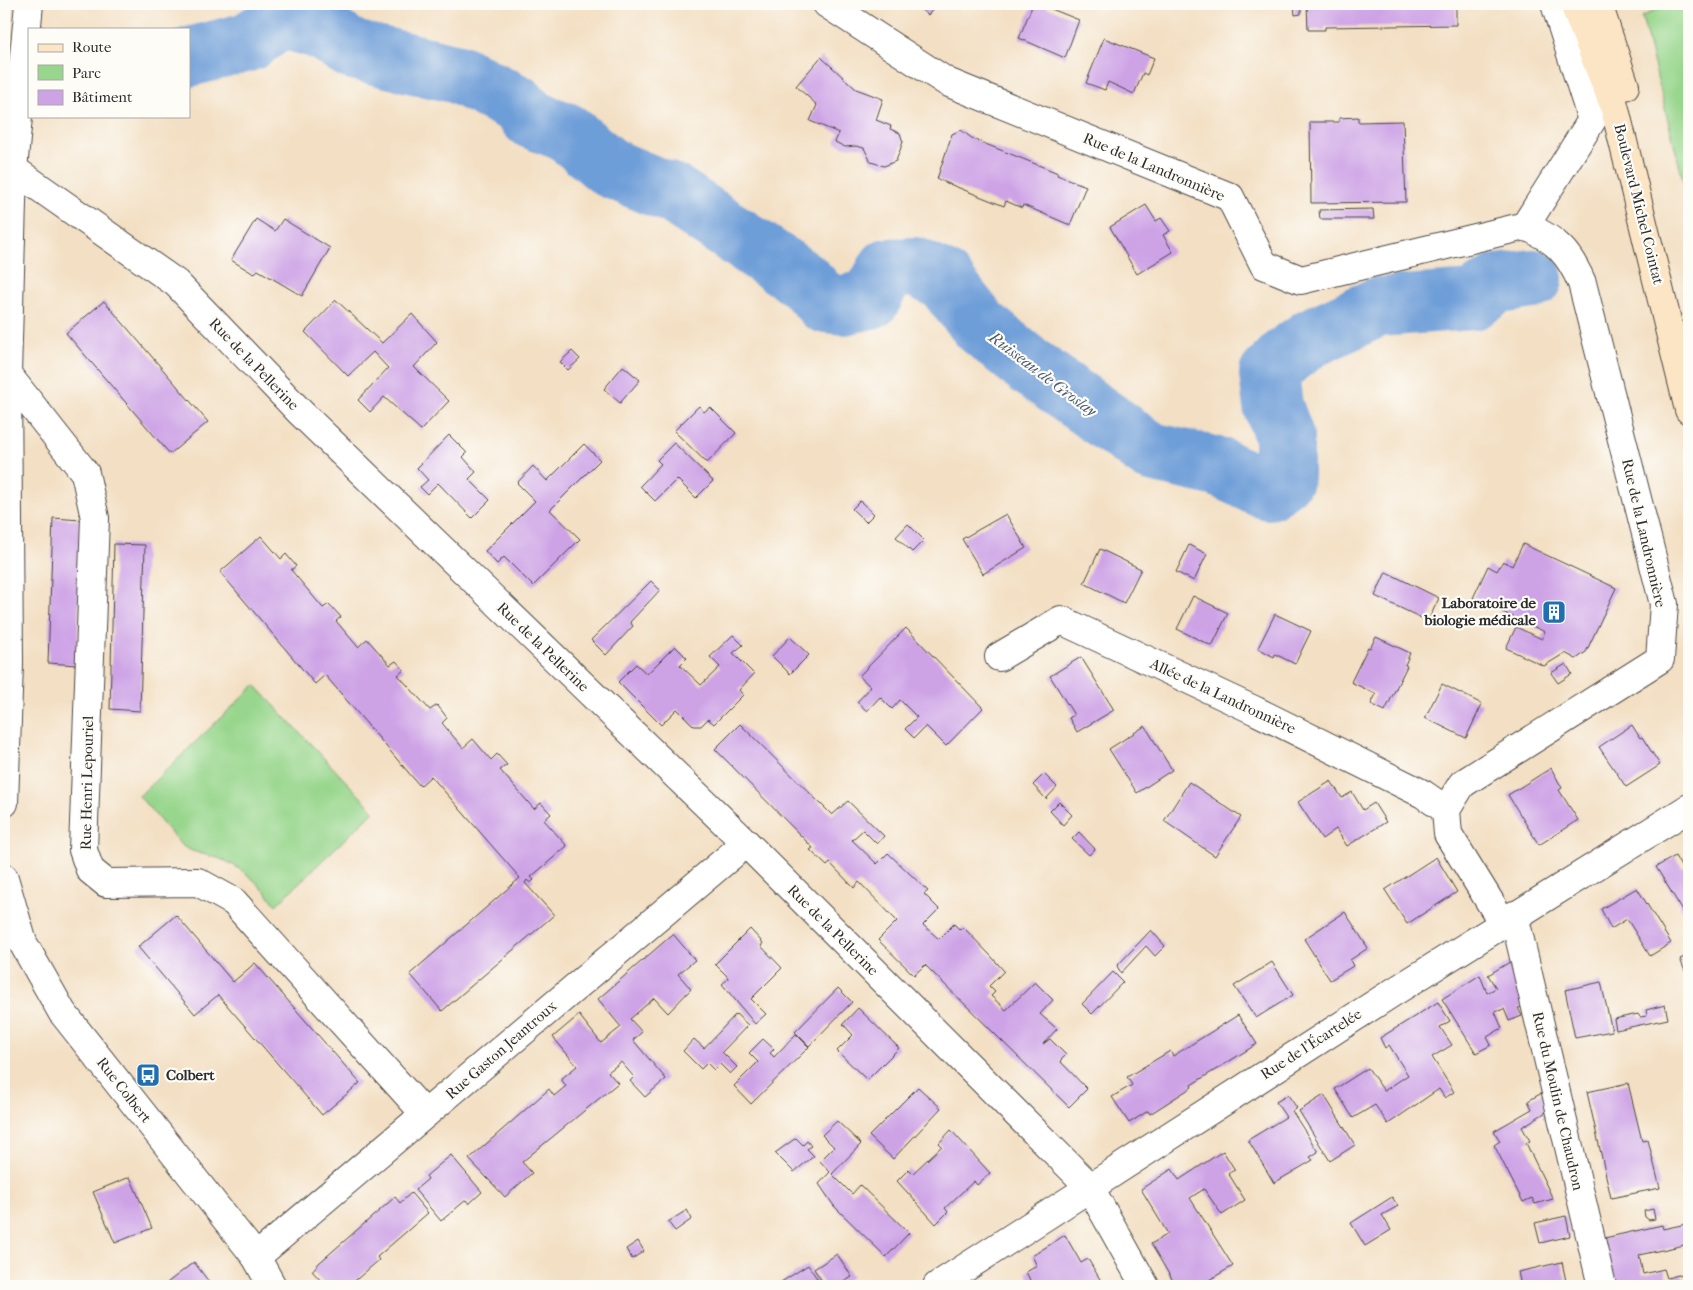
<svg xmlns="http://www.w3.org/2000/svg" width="1693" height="1290" font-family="'IM FELL French Canon',serif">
  <rect width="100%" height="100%" fill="#fdfcf7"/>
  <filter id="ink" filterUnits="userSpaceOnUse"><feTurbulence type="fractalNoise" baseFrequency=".02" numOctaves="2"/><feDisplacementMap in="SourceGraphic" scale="10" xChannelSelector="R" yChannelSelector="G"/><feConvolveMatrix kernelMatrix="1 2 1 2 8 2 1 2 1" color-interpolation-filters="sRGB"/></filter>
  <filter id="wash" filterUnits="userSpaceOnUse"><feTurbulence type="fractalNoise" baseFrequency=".0096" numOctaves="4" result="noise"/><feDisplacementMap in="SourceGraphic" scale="20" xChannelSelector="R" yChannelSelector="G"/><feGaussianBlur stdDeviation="1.12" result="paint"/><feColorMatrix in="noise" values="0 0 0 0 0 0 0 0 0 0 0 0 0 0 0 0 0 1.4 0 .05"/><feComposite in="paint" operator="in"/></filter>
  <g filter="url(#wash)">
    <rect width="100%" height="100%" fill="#f3dfc3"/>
    <g fill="#97d68c" stroke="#61805c">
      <polygon points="1667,4 1689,4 1689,204 1642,17"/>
      <path d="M255 685 374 811 276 905C261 885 243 867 218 858 205 854 192 853 181 845L139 796Z"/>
    </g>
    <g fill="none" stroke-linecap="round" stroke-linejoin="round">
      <polyline stroke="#6e9ed8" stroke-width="60" points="189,57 248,42 282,19 319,29 353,50 458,74 517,104 531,119 566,132 610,168 675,195 804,281 824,303 844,305 871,299 888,268 915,267 944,281 980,326 1029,366 1151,452 1218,467 1268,490 1284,477 1284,436 1273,406 1269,374 1286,356 1311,338 1378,307 1473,300 1498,284 1533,279"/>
    </g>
    <g id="blocks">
      <g fill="#cda3e6">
        <polygon points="915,4 938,4 928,15"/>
        <polygon points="1033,4 1039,4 1079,20 1065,58 1019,38"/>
        <polygon points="1294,4 1301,4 1301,14 1295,15"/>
        <polygon points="1307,4 1456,4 1456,25 1325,27 1325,30 1308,30"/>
        <polygon points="1104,38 1154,58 1147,75 1143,73 1134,94 1108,82 1105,90 1086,83"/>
        <polygon points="821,57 856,89 883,99 876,120 891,126 890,129 900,133 903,142 896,161 884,166 871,162 864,148 856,146 845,147 835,142 839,133 810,121 817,105 796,86"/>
        <polygon points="1358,117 1358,122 1403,121 1406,202 1311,203 1310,122 1339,122 1339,118"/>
        <polygon points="961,130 973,139 1058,173 1057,175 1086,186 1070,225 1023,205 1022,208 1006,201 1004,206 937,179 952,134"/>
        <polygon points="1146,205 1156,221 1161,218 1170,231 1163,235 1173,252 1137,274 1110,227"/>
        <polygon points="1373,209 1374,219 1320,219 1319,210"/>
        <polygon points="256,219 275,231 283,219 330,248 302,296 258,270 254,274 231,260"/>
        <polygon points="336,300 382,343 412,314 437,342 414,367 449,401 421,430 384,397 370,412 358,400 388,368 373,352 348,376 305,332"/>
        <polygon points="104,301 208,422 170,454 66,333"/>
        <polygon points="572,351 580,359 568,370 560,362"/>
        <polygon points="623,366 640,380 620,403 604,389"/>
        <polygon points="699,406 704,412 710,407 736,433 707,463 674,431"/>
        <polygon points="449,435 467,453 463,457 476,472 469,479 490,500 472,518 438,483 427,494 420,487 428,480 417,468"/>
        <polygon points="674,443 713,481 696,498 677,479 655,501 640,486 661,464 657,460"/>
        <polygon points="584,444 600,460 550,510 580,539 533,586 504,557 497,564 485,551 535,501 517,483 533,466 547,481"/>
        <polygon points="860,501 874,514 866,522 852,509"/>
        <polygon points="1006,514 1026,548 983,574 962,539"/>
        <polygon points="53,518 81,520 77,665 48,663"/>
        <polygon points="908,524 924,540 912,552 896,537"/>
        <polygon points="261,536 281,559 286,554 296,566 291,570 323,608 329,604 341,617 336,621 358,647 367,639 390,665 396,661 404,670 398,675 430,710 437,705 442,711 447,718 442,723 463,748 473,739 491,760 497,754 507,765 500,770 534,809 541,803 551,814 544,820 567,846 531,877 534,880 530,883 527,880 525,883 554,915 442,1011 410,974 520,878 431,776 420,786 325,675 315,684 220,572"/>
        <polygon points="114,544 145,545 140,711 110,709"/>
        <polygon points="1523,544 1616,588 1586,652 1576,659 1565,653 1544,666 1506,648 1516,627 1542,639 1545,632 1473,598 1488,566 1497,571 1503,561 1512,566"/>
        <polygon points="1189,545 1207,554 1194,581 1176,572"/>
        <polygon points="1100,549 1141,569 1124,603 1084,583"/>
        <polygon points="1386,572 1439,598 1428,621 1375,596"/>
        <polygon points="651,581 660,590 630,622 633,626 606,655 591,640"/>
        <polygon points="1193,596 1228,613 1212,646 1177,629"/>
        <polygon points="1275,614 1311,631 1295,664 1275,654 1274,657 1258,648"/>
        <polygon points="906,628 983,708 946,746 926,726 914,738 905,729 917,717 900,700 892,709 880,697 867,711 857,702 871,687 859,676"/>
        <polygon points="733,635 743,645 733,653 754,674 739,690 743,695 714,724 708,719 701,726 694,726 677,709 661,725 618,682 636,664 647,674 675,646 687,658 680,665 701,685 720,667 710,657"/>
        <polygon points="790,637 809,655 790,674 772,656"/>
        <polygon points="1376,637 1410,653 1405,665 1407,666 1385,711 1371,704 1376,694 1351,682 1368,647 1370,648"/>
        <polygon points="1081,657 1114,710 1077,732 1069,718 1074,715 1050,676"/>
        <polygon points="1566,664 1572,674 1558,683 1551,673"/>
        <polygon points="1442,684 1482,704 1466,738 1425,718"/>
        <polygon points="740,724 832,815 848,801 884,836 877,844 863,830 852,840 877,864 888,853 928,891 924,894 939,909 923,925 939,939 954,924 960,930 963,927 990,955 1004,971 989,986 995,992 991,996 1006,1010 1035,982 1053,1000 1040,1014 1057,1029 1043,1044 1050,1039 1066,1055 1060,1061 1087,1089 1069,1107 925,965 914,975 878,940 897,921 859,882 854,888 830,863 827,866 810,850 813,848 715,749"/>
        <polygon points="1632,725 1640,738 1642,737 1660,765 1626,787 1599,747"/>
        <polygon points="1145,726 1172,770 1137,793 1109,749"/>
        <polygon points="1551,768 1562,788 1559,790 1578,820 1539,845 1508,795"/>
        <polygon points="1044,774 1057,787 1046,799 1033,785"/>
        <polygon points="1331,781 1342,798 1352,792 1363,810 1374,803 1386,822 1347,846 1336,829 1322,839 1298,802"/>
        <polygon points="1189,782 1241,817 1215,856 1164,821"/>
        <polygon points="1059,802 1072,815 1063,825 1050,811"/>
        <polygon points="1079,832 1095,849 1089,855 1072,839"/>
        <polygon points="1675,856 1682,868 1689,864 1689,921 1656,867"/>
        <polygon points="1436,857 1457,892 1407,924 1385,890"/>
        <polygon points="1637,888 1671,943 1650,956 1627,919 1611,929 1601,909"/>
        <polygon points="1345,912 1368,948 1350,960 1353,966 1330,980 1304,939"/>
        <polygon points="176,915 233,982 255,963 360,1083 322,1115 218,995 195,1014 138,947"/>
        <polygon points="750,929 763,943 761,946 782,968 751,999 766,1014 755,1024 722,984 728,979 727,976 715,964"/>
        <polygon points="1151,930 1165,946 1155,956 1146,946 1121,973 1117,966"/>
        <polygon points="673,934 695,960 678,974 691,989 668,1013 654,998 630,1019 642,1032 633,1040 666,1079 645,1097 630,1081 634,1077 621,1062 608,1072 618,1083 522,1162 532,1173 505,1197 469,1159 549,1089 554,1096 566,1086 561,1079 577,1066 553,1037 579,1015 601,1043 621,1027 598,999"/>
        <polygon points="1689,955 1689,981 1680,959"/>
        <polygon points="1515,959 1529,1006 1518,1008 1522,1016 1509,1021 1504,1009 1495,1012 1502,1028 1487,1037 1491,1045 1476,1053 1442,999 1480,975 1487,993 1496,988 1488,975"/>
        <polygon points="1272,962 1293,995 1256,1018 1234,986"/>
        <polygon points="1113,972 1123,982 1092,1014 1082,1004"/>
        <polygon points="1601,982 1612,1031 1575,1038 1565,990"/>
        <polygon points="838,988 852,1002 809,1046 795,1032"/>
        <polygon points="1438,1002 1450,1021 1440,1027 1452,1045 1432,1057 1454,1092 1445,1098 1439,1089 1388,1124 1375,1105 1353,1118 1335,1089 1368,1068 1384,1091 1408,1075 1389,1045 1385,1048 1380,1038"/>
        <polygon points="1665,1005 1668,1019 1616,1030 1614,1019 1638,1014 1640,1017 1647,1016 1646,1010"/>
        <polygon points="858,1008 899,1048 867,1080 837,1051 853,1035 843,1024"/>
        <polygon points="736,1014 748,1025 722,1052 737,1067 730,1074 720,1064 714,1070 707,1063 701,1069 683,1051 694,1039 704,1048"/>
        <polygon points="1238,1015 1257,1044 1191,1085 1192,1087 1150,1114 1148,1111 1129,1123 1112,1097 1132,1085 1127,1077 1170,1051 1173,1056"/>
        <polygon points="796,1034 809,1047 751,1104 734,1086 758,1062 749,1053 763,1039 774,1049 770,1053 774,1057"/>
        <polygon points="1628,1083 1642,1141 1648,1140 1660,1188 1611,1198 1587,1092"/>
        <polygon points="918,1087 941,1108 893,1159 869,1136"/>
        <polygon points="1547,1090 1551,1109 1522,1127 1530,1141 1526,1143 1553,1199 1535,1204 1532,1198 1523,1202 1494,1145 1500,1141 1494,1131 1532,1109 1528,1101"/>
        <polygon points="1288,1095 1297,1108 1292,1111 1318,1152 1310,1157 1313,1160 1274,1183 1248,1140 1286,1117 1276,1102"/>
        <polygon points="1324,1095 1355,1145 1330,1161 1299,1111"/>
        <polygon points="837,1121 861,1144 832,1174 852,1194 860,1185 909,1233 886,1257 834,1206 819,1184 830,1172 820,1161 834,1147 822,1135"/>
        <polygon points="951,1130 990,1173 977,1185 974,1181 945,1208 948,1212 936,1224 897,1181 909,1169 913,1173 942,1146 939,1143"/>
        <polygon points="796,1138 803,1145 807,1141 811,1146 807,1149 814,1156 794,1172 775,1153"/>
        <polygon points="1223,1151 1235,1170 1228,1173 1245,1200 1222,1215 1204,1189 1190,1198 1233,1266 1209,1280 1212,1286 1176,1286 1151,1244 1168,1234 1141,1189 1172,1169 1179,1180"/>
        <polygon points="451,1155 482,1192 469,1204 466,1200 441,1221 415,1190 428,1179 426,1176"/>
        <polygon points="130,1177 152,1228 115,1243 93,1192"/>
        <polygon points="411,1193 428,1213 377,1257 379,1260 349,1286 326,1286 312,1271 319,1263 395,1197 400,1203"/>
        <polygon points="1392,1197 1398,1206 1382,1215 1391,1230 1365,1246 1351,1223"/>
        <polygon points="1653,1209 1655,1219 1649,1220 1645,1217 1644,1211"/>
        <polygon points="687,1210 692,1219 675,1231 668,1222"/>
        <polygon points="1566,1216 1570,1236 1540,1243 1535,1223"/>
        <polygon points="1686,1224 1689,1244 1639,1255 1643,1274 1664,1269 1667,1278 1682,1274 1685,1286 1611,1286 1600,1239 1662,1225 1663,1229"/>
        <polygon points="1065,1235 1081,1263 1088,1259 1104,1286 1033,1286 1026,1272 1037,1266 1032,1256"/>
        <polygon points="638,1241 644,1251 632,1259 626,1249"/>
        <polygon points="837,1254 852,1277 837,1286 825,1286 814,1269"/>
        <polygon points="194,1262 212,1286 163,1286"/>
        <polygon points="1562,1262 1567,1286 1521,1286 1518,1272"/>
        <polygon points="808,1265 822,1286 775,1286"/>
      </g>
    </g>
  </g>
  <g filter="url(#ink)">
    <use href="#blocks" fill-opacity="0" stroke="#494642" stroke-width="1"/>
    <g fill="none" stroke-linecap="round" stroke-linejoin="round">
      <g stroke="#494642" stroke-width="30">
        <g id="minor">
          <path d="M827 4 947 82 1230 197 1264 265 1301 280 1525 226C1556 239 1569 253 1582 283L1664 604 1660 659 1462 784 1446 810 1448 834 1503 923"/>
          <polyline points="13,169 176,283 301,413 746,843 1089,1186 1145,1286"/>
          <polyline points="1525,226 1592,120 1555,4"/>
          <polyline points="7,374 85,473 95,518 83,850 90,870 106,883 198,882 234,902 425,1114"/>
          <polyline points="999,657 1061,620 1256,711 1423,794 1446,810"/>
          <polyline points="4,803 9,664 7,374 13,169 29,4"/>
          <polyline points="4,878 23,943 62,1012 256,1257 272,1286"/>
          <polyline points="1514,915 1602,1286"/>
          <polyline points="256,1257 746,843"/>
          <polyline points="937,1286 1392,993 1689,808"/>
        </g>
      </g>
      <g stroke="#494642" stroke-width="30">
        <g id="secondary">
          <polyline points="1574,4 1614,105 1689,410"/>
          <polyline points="1598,4 1625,86"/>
        </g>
      </g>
      <use href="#minor" stroke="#fff" stroke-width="28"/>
      <use href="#secondary" stroke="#fce5c4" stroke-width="28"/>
    </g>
  </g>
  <defs>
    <g id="building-square" transform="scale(1.25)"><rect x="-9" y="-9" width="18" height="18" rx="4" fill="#1f6fb2" stroke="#fdfcf7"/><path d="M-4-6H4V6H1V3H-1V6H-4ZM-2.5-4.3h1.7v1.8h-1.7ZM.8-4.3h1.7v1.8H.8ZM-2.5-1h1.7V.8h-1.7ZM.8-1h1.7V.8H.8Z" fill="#fff"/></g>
    <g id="bus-square" transform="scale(1.25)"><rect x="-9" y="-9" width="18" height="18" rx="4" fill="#1f6fb2" stroke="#fdfcf7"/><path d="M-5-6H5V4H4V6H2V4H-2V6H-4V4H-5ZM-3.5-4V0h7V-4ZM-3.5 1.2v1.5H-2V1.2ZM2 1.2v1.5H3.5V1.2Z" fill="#fff"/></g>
  </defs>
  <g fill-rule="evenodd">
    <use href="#building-square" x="1554" y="612"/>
    <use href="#bus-square" x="148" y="1075"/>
  </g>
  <g text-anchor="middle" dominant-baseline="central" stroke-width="4.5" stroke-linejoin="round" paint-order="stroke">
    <g font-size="15" fill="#2b2b2b" stroke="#fdfcf7">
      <text transform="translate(1154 167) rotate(23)">Rue de la Landronnière</text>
      <text transform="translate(1639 204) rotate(76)">Boulevard Michel Cointat</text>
      <text transform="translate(254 364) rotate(46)">Rue de la Pellerine</text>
      <text transform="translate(1644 533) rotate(77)">Rue de la Landronnière</text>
      <text transform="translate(543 647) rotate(44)">Rue de la Pellerine</text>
      <text transform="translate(1223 696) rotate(25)">Allée de la Landronnière</text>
      <text transform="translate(87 783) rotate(-89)">Rue Henri Lepouriel</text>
      <text transform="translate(833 930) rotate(45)">Rue de la Pellerine</text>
      <text transform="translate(1311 1044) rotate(-33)">Rue de l'Écartelée</text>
      <text transform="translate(501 1050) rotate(-41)">Rue Gaston Jeantroux</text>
      <text transform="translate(124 1090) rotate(52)">Rue Colbert</text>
      <text transform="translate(1558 1101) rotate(77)">Rue du Moulin de Chaudron</text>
    </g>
    <g font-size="15" font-weight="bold" fill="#2b2b2b" stroke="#fdfcf7" text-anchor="end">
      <text x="1536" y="603">Laboratoire de<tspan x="1536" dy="17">biologie médicale</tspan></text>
      <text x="166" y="1075" text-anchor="start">Colbert</text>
    </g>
    <g font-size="16" font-style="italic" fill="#465970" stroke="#fdfcf7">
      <text transform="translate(1043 374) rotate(37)">Ruisseau de Groslay</text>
    </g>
  </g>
  <rect width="1693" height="1290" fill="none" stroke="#fdfcf7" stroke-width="20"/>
  <rect x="28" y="28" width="162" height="90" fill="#fdfcf7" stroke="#a9a8a5"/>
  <rect x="38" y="44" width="25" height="8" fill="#fce5c4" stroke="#a9a8a5"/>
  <text x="72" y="52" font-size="15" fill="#2b2b2b">Route</text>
  <rect x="38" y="65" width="25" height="15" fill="#97d68c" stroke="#a9a8a5"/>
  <text x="72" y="78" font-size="15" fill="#2b2b2b">Parc</text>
  <rect x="38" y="90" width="25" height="15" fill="#cda3e6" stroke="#a9a8a5"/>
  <text x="72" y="102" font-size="15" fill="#2b2b2b">Bâtiment</text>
</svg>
